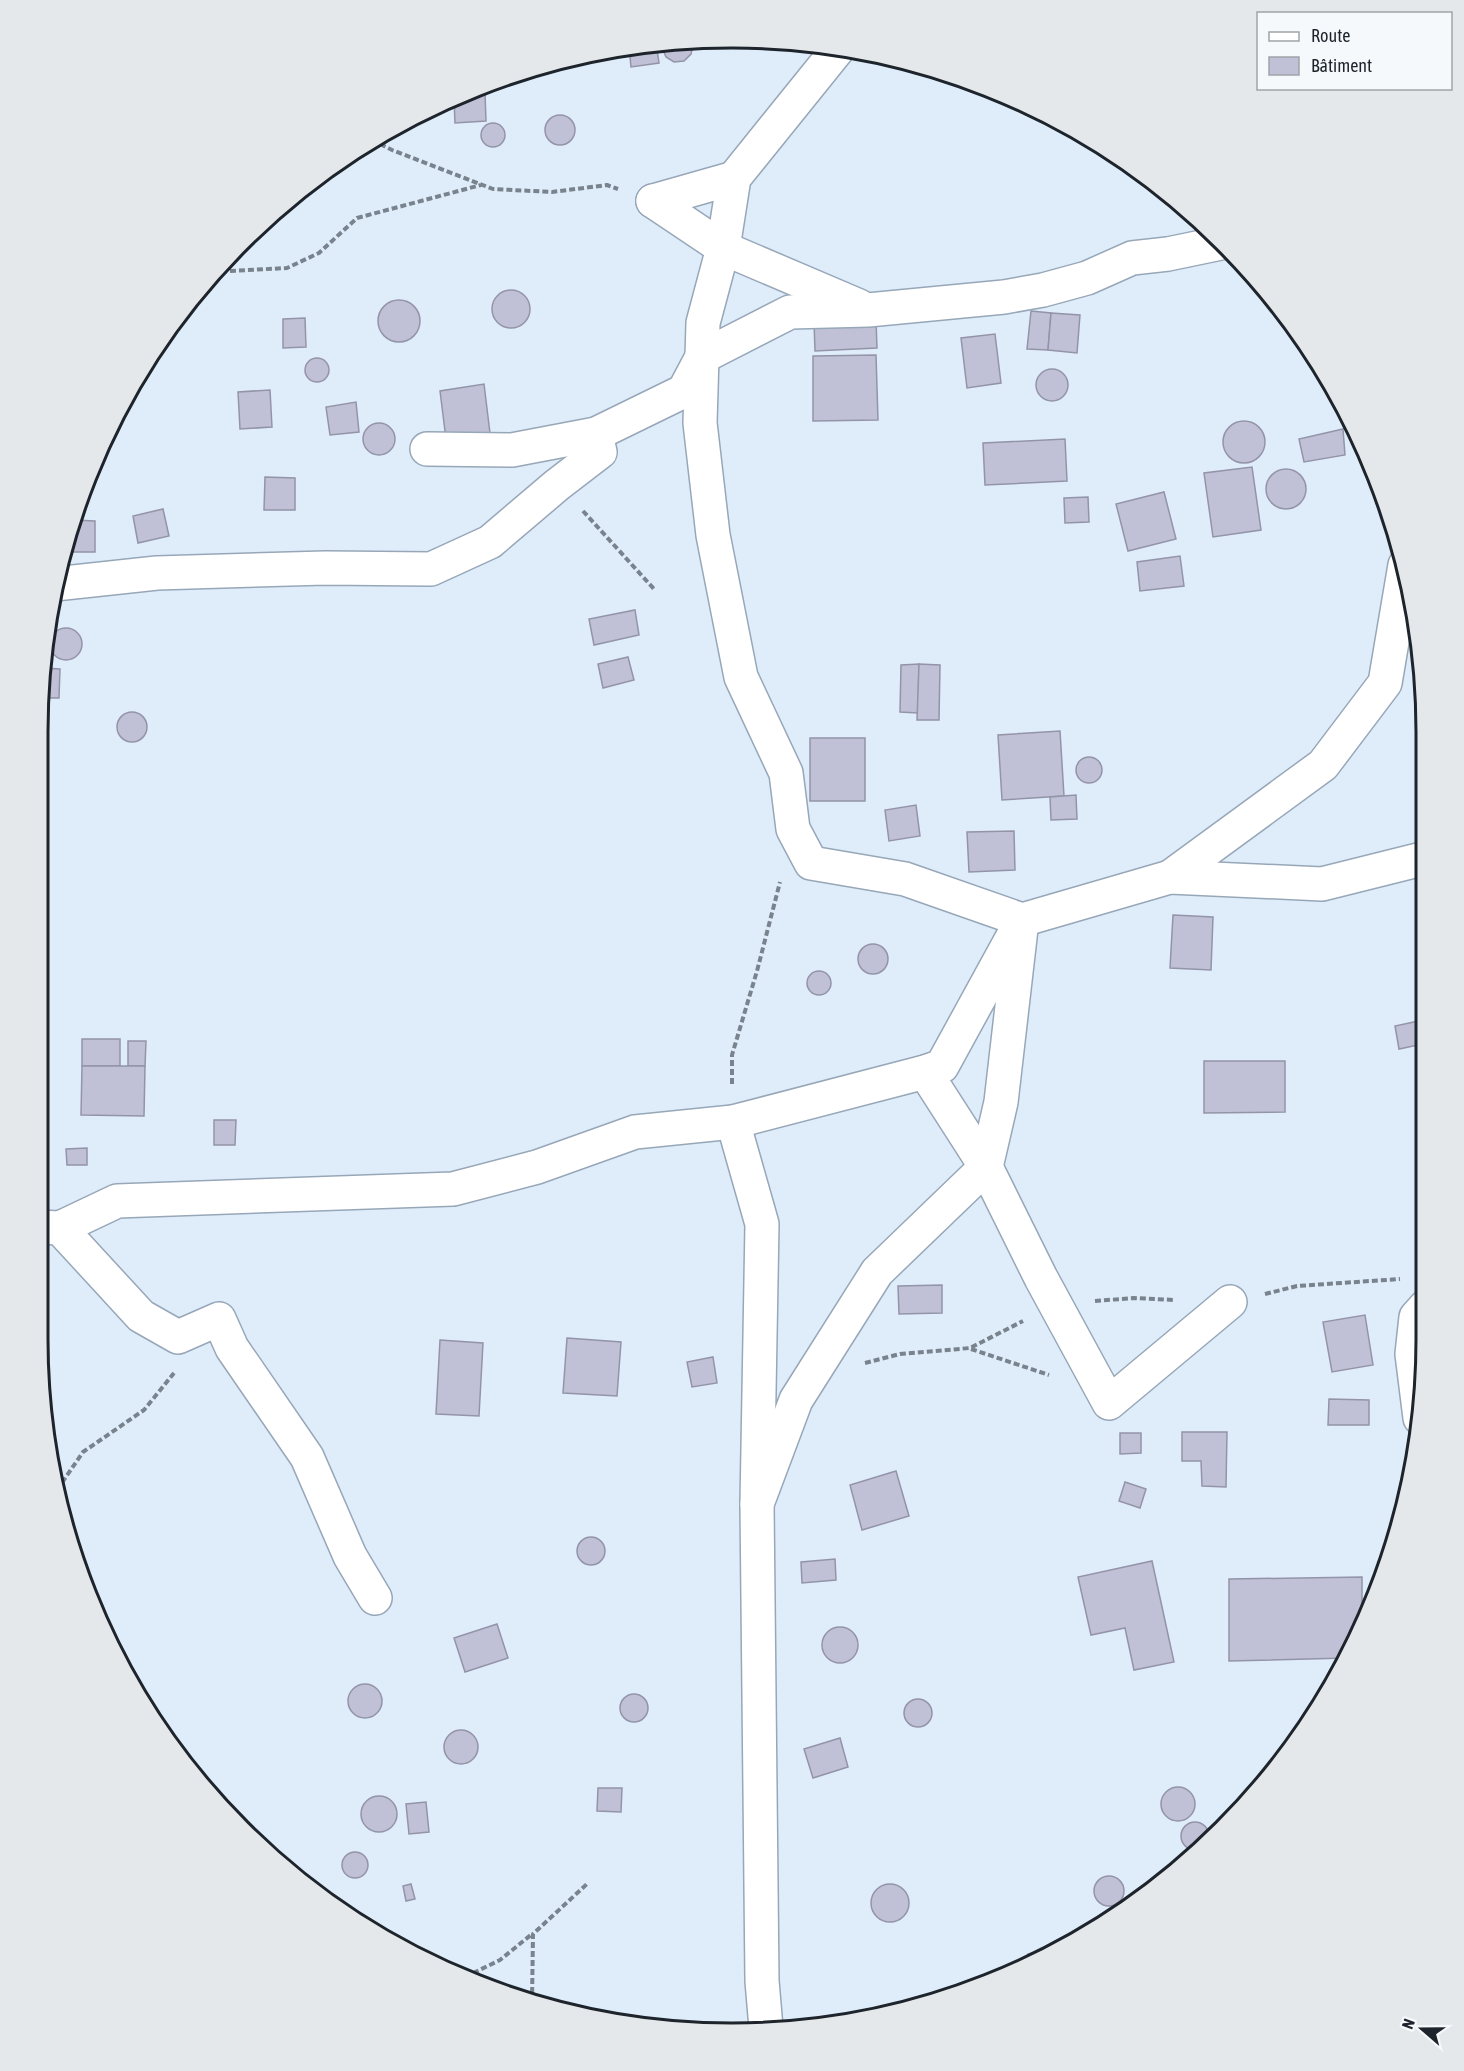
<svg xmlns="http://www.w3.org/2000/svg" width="1464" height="2071" font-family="'Asap Condensed',sans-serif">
  <rect width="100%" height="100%" fill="#dfedfb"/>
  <g fill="#c0c0d6" stroke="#9494a9" stroke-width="1.5">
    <polygon points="691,42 693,45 691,54 684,61 674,62 666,57 662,48 663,43"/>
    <polygon points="642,43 656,43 659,63 631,67 629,46"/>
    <polygon points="485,93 486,121 455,123 454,99 466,94"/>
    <circle cx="560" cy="130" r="15"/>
    <circle cx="493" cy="135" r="12"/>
    <circle cx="511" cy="309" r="19"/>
    <circle cx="399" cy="321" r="21"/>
    <polygon points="1031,311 1051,313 1048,350 1027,349"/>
    <polygon points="1051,313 1080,315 1077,353 1048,350"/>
    <polygon points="305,318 306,347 283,348 283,319"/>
    <polygon points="876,319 877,348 815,351 814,322"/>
    <polygon points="995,334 1001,383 967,388 961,338"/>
    <polygon points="876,355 878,420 813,421 813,356"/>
    <circle cx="317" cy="370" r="12"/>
    <circle cx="1052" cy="385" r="16"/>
    <polygon points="484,384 490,433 446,439 440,391"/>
    <polygon points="270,390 272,427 240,429 238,392"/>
    <polygon points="356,402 359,432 330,435 326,407"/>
    <circle cx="1244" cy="442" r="21"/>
    <circle cx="379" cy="439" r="16"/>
    <polygon points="1343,429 1345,455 1304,462 1299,439"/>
    <polygon points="1065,439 1067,481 985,485 983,443"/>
    <polygon points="1252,467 1261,530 1213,537 1204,473"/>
    <circle cx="1286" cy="489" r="20"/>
    <polygon points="265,477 295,478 295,510 264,510"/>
    <polygon points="1164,492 1176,539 1128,551 1116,504"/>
    <polygon points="1088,497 1089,522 1065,523 1064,498"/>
    <polygon points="163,509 169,536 138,543 133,516"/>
    <polygon points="74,520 95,521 95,552 68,552 68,539"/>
    <polygon points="1180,556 1184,586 1140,591 1137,562"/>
    <polygon points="635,610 639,635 594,645 589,619"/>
    <circle cx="66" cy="644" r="16"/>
    <polygon points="628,657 634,680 603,688 598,664"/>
    <polygon points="919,664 918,713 900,712 901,665"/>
    <polygon points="919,664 940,665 939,720 917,720"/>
    <polygon points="44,668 60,669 59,698 41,698"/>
    <circle cx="132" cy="727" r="15"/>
    <polygon points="1060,731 1064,796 1002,800 998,735"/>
    <rect x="810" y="738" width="55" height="63"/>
    <circle cx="1089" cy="770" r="13"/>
    <polygon points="1076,795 1077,819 1051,820 1050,797"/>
    <polygon points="916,805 920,836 889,841 885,810"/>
    <polygon points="1014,831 1015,870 969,872 967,832"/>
    <polygon points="1173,915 1213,917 1211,970 1170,968"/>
    <circle cx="873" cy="959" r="15"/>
    <circle cx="819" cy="983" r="12"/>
    <polygon points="1423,1020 1423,1044 1399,1049 1395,1026"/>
    <rect x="82" y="1039" width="38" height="27"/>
    <polygon points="128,1041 146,1041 145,1066 128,1066"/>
    <polygon points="1204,1061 1285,1061 1285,1112 1204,1113"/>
    <polygon points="82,1066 145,1066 144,1116 81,1115"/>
    <polygon points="214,1120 236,1120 235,1145 214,1145"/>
    <polygon points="87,1148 87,1165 67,1165 66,1149"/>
    <polygon points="942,1285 942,1313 899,1314 898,1286"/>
    <polygon points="1365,1315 1373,1365 1332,1372 1323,1322"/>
    <polygon points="567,1338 621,1342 617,1396 563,1393"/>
    <polygon points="440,1340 483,1343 479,1416 436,1414"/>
    <polygon points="713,1357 717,1383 692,1387 687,1362"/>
    <polygon points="1329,1399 1369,1400 1369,1425 1328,1425"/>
    <polygon points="1182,1432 1227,1432 1226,1487 1202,1486 1201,1461 1182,1461"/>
    <polygon points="1120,1433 1141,1433 1141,1453 1120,1454"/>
    <polygon points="896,1471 909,1516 862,1530 850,1485"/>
    <polygon points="1125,1482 1146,1489 1140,1508 1119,1501"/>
    <circle cx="591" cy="1551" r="14"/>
    <polygon points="835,1559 836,1580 802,1583 801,1562"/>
    <polygon points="1152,1561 1174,1662 1134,1670 1125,1628 1091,1635 1078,1577"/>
    <polygon points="1362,1577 1362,1626 1355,1646 1347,1658 1229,1661 1229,1579"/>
    <polygon points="497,1624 508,1658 465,1672 454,1638"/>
    <circle cx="840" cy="1645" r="18"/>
    <circle cx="365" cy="1701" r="17"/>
    <circle cx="634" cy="1708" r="14"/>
    <circle cx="918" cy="1713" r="14"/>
    <circle cx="461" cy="1747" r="17"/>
    <polygon points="840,1738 848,1767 813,1778 804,1749"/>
    <circle cx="1178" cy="1804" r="17"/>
    <polygon points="598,1788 622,1788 621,1812 597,1811"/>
    <circle cx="379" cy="1814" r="18"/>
    <polygon points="426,1802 429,1832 409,1834 406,1804"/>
    <polygon points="1242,1803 1244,1804 1230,1818 1231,1811 1235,1806"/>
    <circle cx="1195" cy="1836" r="14"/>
    <circle cx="355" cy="1865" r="13"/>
    <circle cx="1109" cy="1891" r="15"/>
    <polygon points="411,1884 415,1899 406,1901 403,1886"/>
    <circle cx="890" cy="1903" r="19"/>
    <polygon points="1055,1947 1056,1952 1030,1965 1028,1954"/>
  </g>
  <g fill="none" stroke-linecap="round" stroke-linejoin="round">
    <g stroke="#97a7b8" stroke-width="36">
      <g id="minor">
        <polyline points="653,201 723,248 859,306"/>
        <polyline points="653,201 734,178"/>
        <polyline points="427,449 512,450 596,434 684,391 702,357 790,312 868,310 1004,297 1043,290 1087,278 1132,258 1168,254 1221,243"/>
        <polyline points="55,584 157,573 325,568 431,569 490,542 557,485 600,452 596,434"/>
        <polyline points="1170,877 1323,765 1385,683 1405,565"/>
        <polyline points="925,1072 986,1167 1041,1278 1109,1403 1230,1302"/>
        <polyline points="733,1122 762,1224 757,1504 762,1981 766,2028"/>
        <polyline points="38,1227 60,1228 117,1201 453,1189 537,1167 635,1132 733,1122 925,1072 942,1066 1022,920 1170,877 1322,884 1422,859"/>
        <polyline points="60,1228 141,1316 178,1337 219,1319 232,1348 307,1457 350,1556 375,1598"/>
        <polyline points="1420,1418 1412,1354 1416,1317 1425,1307"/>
        <polyline points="757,1504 796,1400 877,1272 986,1167 1001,1102 1022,920 905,879 811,863 793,829 786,773 741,677 713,535 700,423 703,323 723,248 734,178 838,49"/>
      </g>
    </g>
    <g stroke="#79838d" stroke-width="4" stroke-dasharray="6 3" stroke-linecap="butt">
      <polyline points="372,140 392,150 493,189 552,192 607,185 618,189"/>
      <polyline points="212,272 287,268 319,253 357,218 481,185"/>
      <polyline points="583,511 654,589"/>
      <polyline points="732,1084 732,1055 757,971 780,882"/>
      <polyline points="1265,1294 1297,1286 1400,1279"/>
      <polyline points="1095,1301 1134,1298 1175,1300"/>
      <polyline points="971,1349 1049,1375"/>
      <polyline points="865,1363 900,1354 970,1348 1023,1321"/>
      <polyline points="57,1490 83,1452 144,1410 174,1373"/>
      <polyline points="465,1977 500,1960 532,1934"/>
      <polyline points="532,2002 533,1934 588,1883"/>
    </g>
    <use href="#minor" stroke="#fff" stroke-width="33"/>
  </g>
  <path d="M0 0H1464V2071H0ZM732 48H732A684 684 0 0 1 1416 732V1339A684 684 0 0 1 732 2023H732A684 684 0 0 1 48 1339V732A684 684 0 0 1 732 48Z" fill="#e4e8eb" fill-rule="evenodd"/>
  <path fill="none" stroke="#1e242b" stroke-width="3" d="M732 48H732A684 684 0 0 1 1416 732V1339A684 684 0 0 1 732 2023H732A684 684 0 0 1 48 1339V732A684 684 0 0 1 732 48Z"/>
  <rect x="1257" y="12" width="195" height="78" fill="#f5f9fc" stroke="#9fa4a8" stroke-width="1.5"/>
  <rect x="1269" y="32" width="30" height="9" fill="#ffffff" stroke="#9fa4a8" stroke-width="1.5"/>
  <text x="1311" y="42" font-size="18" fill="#1e242b">Route</text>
  <rect x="1269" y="57" width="30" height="18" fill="#c0c0d6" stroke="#9fa4a8" stroke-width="1.5"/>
  <text x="1311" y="72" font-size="18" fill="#1e242b">Bâtiment</text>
  <g transform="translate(1422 2029) rotate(290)" stroke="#f5f9fc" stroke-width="4.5" paint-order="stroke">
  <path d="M0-4.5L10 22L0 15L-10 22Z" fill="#1e242b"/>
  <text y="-9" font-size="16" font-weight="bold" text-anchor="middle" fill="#1e242b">N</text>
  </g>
</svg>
